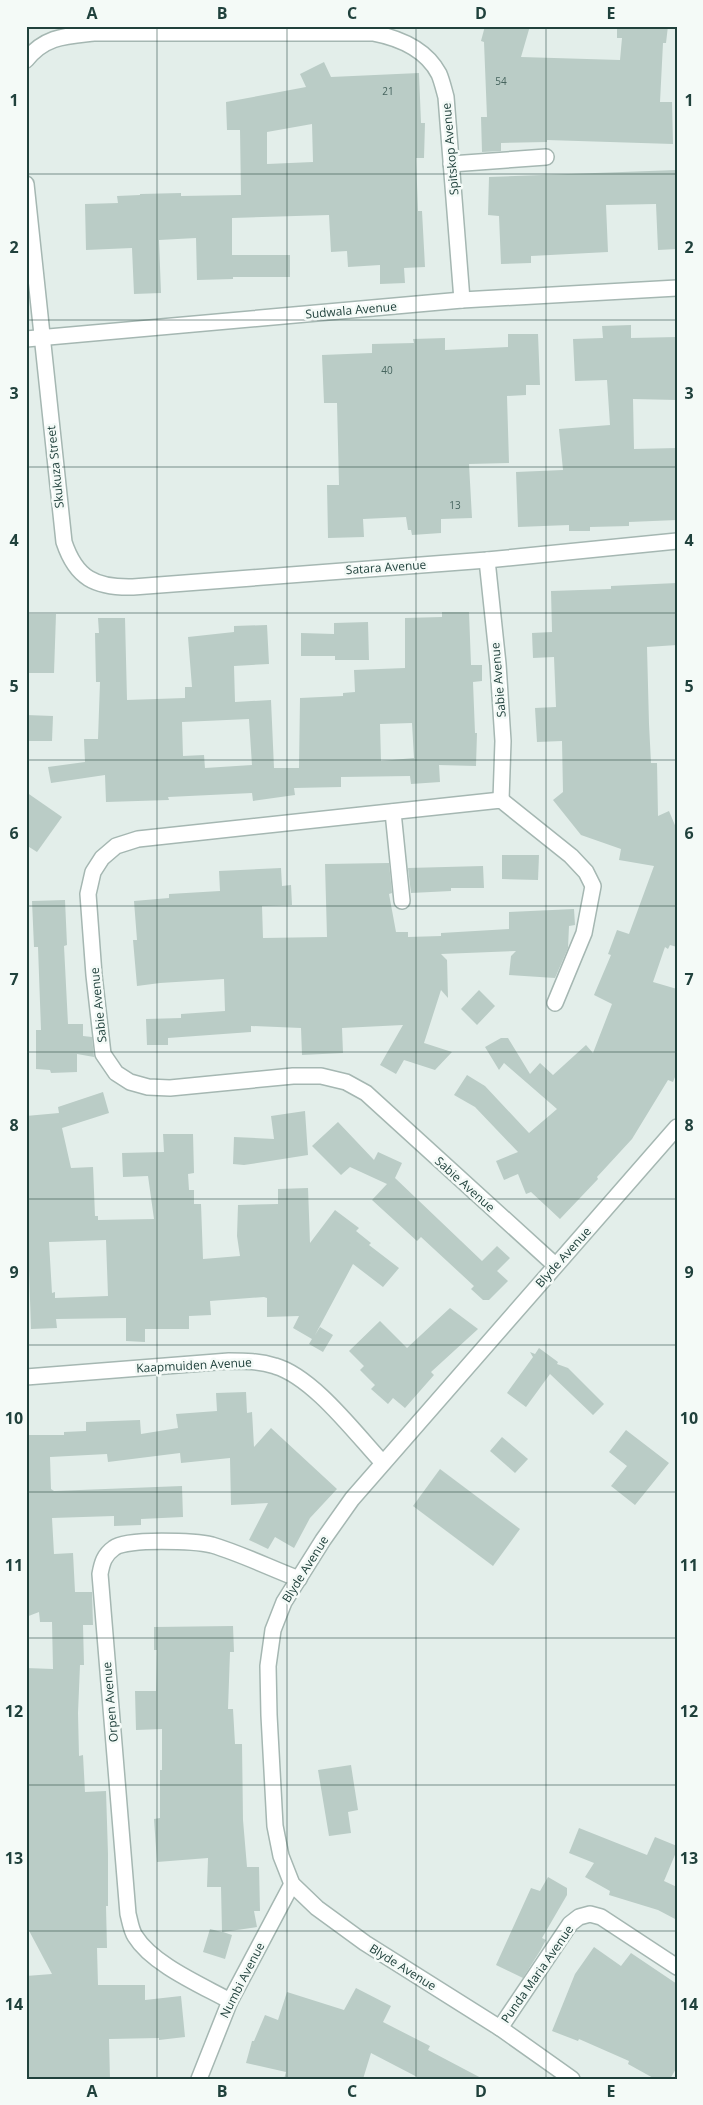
<svg xmlns="http://www.w3.org/2000/svg" width="703" height="2105" font-family="'Open Sans',sans-serif">
  <rect width="100%" height="100%" fill="#e3eeea"/>
  <g fill="#baccc6" fill-rule="evenodd">
    <polygon points="485,26 530,26 521,57 620,60 622,38 617,38 617,26 668,26 666,43 663,43 660,102 672,102 673,144 547,140 547,142 501,143 501,151 482,152 481,117 487,117 484,42 481,41"/>
    <path d="M324 62 331 77 419 73 421 123H425L424 158H416L418 211H422L425 267 404 268 405 283 380 284V265L348 267 347 251 331 252 329 215 232 218V255H290V277H233V279L197 280 196 238 159 240 161 293 134 294 132 248 86 250 85 204 118 203 117 196 140 195V194L181 193V196L241 195 240 130H227L226 102 306 87 300 74ZM312 124 313 162 267 164V132Z"/>
    <polygon points="676,170 677,249 658,250 656,204 606,205 608,252 531,256 531,263 501,264 499,216 488,215 489,177"/>
    <polygon points="631,325 631,338 677,337 677,400 633,399 634,449 677,448 677,520 629,522 629,526 590,527 590,531 569,531 569,525 518,527 516,472 563,470 559,429 610,425 607,380 575,381 573,339 603,338 602,326"/>
    <polygon points="508,334 538,334 540,385 526,385 526,395 507,396 509,463 469,464 472,518 441,519 441,533 412,535 411,530 408,530 406,517 363,519 364,537 328,538 327,485 339,485 337,403 324,403 322,355 372,353 372,344 414,343 413,339 445,338 445,350 508,347"/>
    <polygon points="677,583 677,645 647,647 649,724 651,763 657,763 658,816 669,811 677,830 677,947 670,945 668,949 665,947 653,982 677,989 677,1072 673,1082 668,1080 632,1139 597,1177 598,1179 560,1219 531,1192 526,1194 518,1174 504,1180 496,1161 518,1152 475,1107 454,1095 467,1075 485,1086 529,1133 557,1109 504,1063 499,1070 485,1047 501,1038 508,1038 530,1074 540,1063 553,1075 586,1045 593,1053 612,1004 594,995 611,955 608,954 617,930 629,934 654,866 619,860 621,849 581,835 553,800 563,792 562,741 537,742 535,708 556,707 554,657 533,658 532,633 552,632 551,591 611,589 611,586"/>
    <path d="M442 612H469L471 665H482V681L473 682 475 733H477L476 766 439 765 440 782 411 784 410 776 341 777V787L294 788 295 795 253 801 252 793 168 797 169 800 106 802 105 775 51 783 48 767 85 762 84 739H98L100 682H96L95 633H99L98 618H125L127 700 185 698V687H192L188 637 234 632V626L267 625 269 664 234 666 235 702 271 700 274 768H299L300 698 343 696V693L355 692 354 670 405 668V618L442 617ZM249 719 252 765 205 768 204 755 183 756 182 722ZM412 723 414 758 381 761 380 724Z"/>
    <polygon points="26,614 56,614 54,673 26,673"/>
    <polygon points="368,622 369,660 335,660 335,656 301,656 301,633 334,634 334,623"/>
    <polygon points="26,715 53,716 52,741 26,741"/>
    <polygon points="26,792 62,817 37,852 26,845"/>
    <polygon points="502,855 539,855 538,880 502,879"/>
    <polygon points="389,863 392,893 389,894 396,932 408,932 408,937 441,936 441,933 509,929 509,912 574,909 575,925 569,926 568,948 555,978 509,975 511,956 516,951 441,954 447,960 448,998 441,990 424,1043 452,1052 435,1070 404,1060 396,1074 380,1065 403,1025 342,1028 343,1053 302,1055 301,1028 251,1026 251,1032 168,1038 168,1045 147,1045 146,1019 181,1018 181,1014 225,1011 224,979 160,983 137,986 133,940 137,940 134,901 169,898 169,894 220,891 219,871 281,868 282,886 291,885 292,905 262,906 263,938 327,937 325,864"/>
    <polygon points="483,866 484,888 451,888 451,891 411,893 408,868"/>
    <polygon points="65,900 67,945 64,946 68,1024 83,1024 83,1036 92,1037 94,1057 77,1054 77,1072 51,1073 50,1070 36,1069 36,1030 41,1030 38,947 34,947 32,901"/>
    <polygon points="479,990 495,1006 477,1025 461,1009"/>
    <path d="M103 1092 109 1113 62 1128 71 1168 93 1167 95 1216H98V1220L154 1219 148 1176 123 1177 122 1153 164 1152 163 1134H193L194 1173 188 1174 189 1190H194V1204H201L203 1259 240 1256 237 1236 238 1205 278 1204V1189L308 1188 310 1243 335 1210 359 1228 356 1231 371 1243 369 1245 399 1268 383 1287 353 1264 315 1335 320 1327 333 1335 323 1352 309 1344 312 1339 293 1328 299 1316 267 1317V1298L264 1297 210 1301 211 1315 189 1316V1329H145V1342L126 1341V1318L56 1319 57 1328 31 1329 29 1270H26V1116L59 1113 58 1107ZM106 1240 108 1296 55 1298V1292L52 1293 49 1242Z"/>
    <polygon points="305,1111 308,1155 244,1165 233,1164 234,1137 274,1139 271,1116"/>
    <polygon points="338,1122 374,1160 378,1152 402,1163 395,1178 482,1261 497,1246 510,1258 497,1271 508,1281 489,1300 483,1300 471,1289 474,1286 421,1237 417,1241 372,1200 387,1184 350,1167 341,1175 312,1146"/>
    <polygon points="450,1308 478,1329 431,1372 434,1375 405,1408 393,1398 388,1404 371,1389 375,1385 360,1370 364,1366 349,1351 380,1321 407,1348"/>
    <polygon points="539,1348 558,1362 557,1364 568,1368 604,1404 593,1415 550,1374 526,1407 507,1393 533,1357 530,1352 535,1354"/>
    <polygon points="246,1392 247,1413 252,1412 254,1447 271,1428 337,1489 310,1518 294,1548 275,1537 268,1549 249,1540 268,1503 231,1505 230,1458 181,1463 180,1453 108,1462 107,1454 50,1457 51,1489 54,1491 182,1486 183,1517 141,1519 141,1525 114,1526 114,1516 52,1518 54,1554 73,1553 75,1592 92,1592 93,1625 83,1625 84,1665 80,1665 78,1713 79,1756 83,1755 85,1792 106,1791 108,1854 108,1906 106,1906 107,1948 97,1948 98,1985 145,1985 145,2000 181,1996 185,2037 159,2040 159,2038 109,2039 110,2079 28,2079 26,1976 52,1974 26,1925 26,1668 53,1669 52,1622 40,1622 39,1612 26,1617 26,1501 28,1501 26,1435 64,1435 64,1432 86,1431 86,1422 140,1420 141,1434 178,1428 176,1414 217,1411 216,1393"/>
    <polygon points="626,1430 669,1463 635,1505 611,1486 627,1466 609,1452"/>
    <polygon points="502,1437 528,1459 515,1473 490,1451"/>
    <polygon points="440,1469 520,1529 493,1566 413,1506"/>
    <polygon points="233,1626 234,1652 230,1652 228,1709 233,1709 235,1744 242,1744 243,1820 247,1867 259,1867 260,1911 254,1911 257,1927 223,1932 232,1935 225,1959 203,1952 210,1929 222,1932 221,1887 207,1887 208,1858 157,1862 154,1819 160,1818 160,1770 162,1770 162,1729 136,1730 135,1691 156,1691 157,1650 154,1650 154,1627"/>
    <polygon points="351,1765 358,1810 348,1812 351,1833 329,1836 318,1770"/>
    <polygon points="579,1828 647,1855 655,1837 677,1846 677,1850 664,1881 677,1887 677,1920 658,1910 609,1895 610,1891 585,1877 594,1863 569,1853"/>
    <polygon points="548,1877 567,1888 567,1895 542,1938 546,1940 540,1951 523,1978 496,1965 531,1888 540,1891"/>
    <polygon points="594,1947 621,1966 631,1953 677,1984 677,2067 670,2079 655,2079 628,2064 629,2061 579,2039 578,2041 552,2031 575,1974"/>
    <polygon points="356,1988 391,2006 383,2022 430,2046 428,2050 483,2079 421,2079 371,2053 363,2079 284,2079 286,2072 246,2063 252,2041 254,2041 265,2015 278,2020 287,1992 344,2010"/>
  </g>
  <g fill="none" stroke-linecap="round" stroke-linejoin="round">
    <g stroke="#a5b7b2" stroke-width="18">
      <g id="street">
        <path d="M26 60C45 36 66 36 94 33H373C399 38 426 49 439 74 442 81 444 90 446 97L462 300"/>
        <polyline points="451,164 546,157"/>
        <path d="M26 184 64 542C76 578 95 588 133 587L487 560 677 541"/>
        <polyline points="26,339 462,300 677,288"/>
        <polyline points="487,560 498,664 503,741 501,800"/>
        <polyline points="393,812 402,901"/>
        <polyline points="555,1003 584,933 593,886 586,872 571,856 501,800 138,839 116,846 102,858 93,872 88,894 94,975 103,1054 116,1073 130,1082 148,1087 170,1088 293,1076 321,1076 346,1082 366,1093 555,1265"/>
        <path d="M26 1377 229 1361C245 1361 260 1361 275 1366 313 1377 355 1433 382 1462"/>
        <path d="M230 2001C201 1985 152 1964 135 1936 131 1930 130 1921 128 1914L100 1574C102 1563 104 1555 114 1548 126 1538 196 1541 212 1545 242 1554 270 1568 299 1579"/>
        <polyline points="500,2028 570,1924 579,1917 590,1914 601,1917 677,1967"/>
        <polyline points="199,2079 230,2001 292,1884"/>
        <polyline points="572,2079 500,2028 365,1943 317,1908 292,1884 281,1856 275,1826 269,1715 268,1666 273,1630 284,1602 323,1540 352,1499 677,1127"/>
      </g>
    </g>
    <use href="#street" stroke="#fff" stroke-width="15"/>
  </g>
  <path fill="none" stroke="#20413c" stroke-width="1" stroke-opacity="0.55" d="M157 26V2079M287 26V2079M416 26V2079M546 26V2079M26 174H677M26 320H677M26 467H677M26 613H677M26 760H677M26 906H677M26 1052H677M26 1199H677M26 1345H677M26 1492H677M26 1638H677M26 1785H677M26 1931H677"/>
  <g text-anchor="middle" dominant-baseline="central" stroke-width="5" stroke-linejoin="round" paint-order="stroke">
    <g font-size="10" fill="#46645e">
      <text x="501" y="81">54</text>
      <text x="388" y="91">21</text>
      <text x="387" y="370">40</text>
      <text x="455" y="505">13</text>
    </g>
    <g font-size="12" fill="#20413c" stroke="#f4faf7">
      <text transform="translate(450 149) rotate(-95)">Spitskop Avenue</text>
      <text transform="translate(351 310) rotate(-5)">Sudwala Avenue</text>
      <text transform="translate(55 467) rotate(-96)">Skukuza Street</text>
      <text transform="translate(386 567) rotate(-4)">Satara Avenue</text>
      <text transform="translate(498 680) rotate(-95)">Sabie Avenue</text>
      <text transform="translate(98 1005) rotate(-96)">Sabie Avenue</text>
      <text transform="translate(465 1184) rotate(42)">Sabie Avenue</text>
      <text transform="translate(563 1257) rotate(-48)">Blyde Avenue</text>
      <text transform="translate(194 1365) rotate(-3)">Kaapmuiden Avenue</text>
      <text transform="translate(305 1569) rotate(-58)">Blyde Avenue</text>
      <text transform="translate(110 1702) rotate(-95)">Orpen Avenue</text>
      <text transform="translate(403 1967) rotate(32)">Blyde Avenue</text>
      <text transform="translate(537 1974) rotate(-55)">Punda Maria Avenue</text>
      <text transform="translate(242 1980) rotate(-63)">Numbi Avenue</text>
    </g>
  </g>
  <rect width="703" height="2105" fill="none" stroke="#f4faf7" stroke-width="55"/>
  <rect x="28" y="28" width="648" height="2050" fill="none" stroke="#20413c" stroke-width="2"/>
  <g font-size="16" text-anchor="middle" font-weight="bold" fill="#20413c">
    <text x="92" y="19">A</text>
    <text x="222" y="19">B</text>
    <text x="352" y="19">C</text>
    <text x="481" y="19">D</text>
    <text x="611" y="19">E</text>
    <text x="14" y="106">1</text>
    <text x="689" y="106">1</text>
    <text x="14" y="253">2</text>
    <text x="689" y="253">2</text>
    <text x="14" y="399">3</text>
    <text x="689" y="399">3</text>
    <text x="14" y="546">4</text>
    <text x="689" y="546">4</text>
    <text x="14" y="692">5</text>
    <text x="689" y="692">5</text>
    <text x="14" y="839">6</text>
    <text x="689" y="839">6</text>
    <text x="14" y="985">7</text>
    <text x="689" y="985">7</text>
    <text x="14" y="1131">8</text>
    <text x="689" y="1131">8</text>
    <text x="14" y="1278">9</text>
    <text x="689" y="1278">9</text>
    <text x="14" y="1424">10</text>
    <text x="689" y="1424">10</text>
    <text x="14" y="1571">11</text>
    <text x="689" y="1571">11</text>
    <text x="14" y="1717">12</text>
    <text x="689" y="1717">12</text>
    <text x="14" y="1864">13</text>
    <text x="689" y="1864">13</text>
    <text x="14" y="2010">14</text>
    <text x="689" y="2010">14</text>
    <text x="92" y="2097">A</text>
    <text x="222" y="2097">B</text>
    <text x="352" y="2097">C</text>
    <text x="481" y="2097">D</text>
    <text x="611" y="2097">E</text>
  </g>
</svg>
